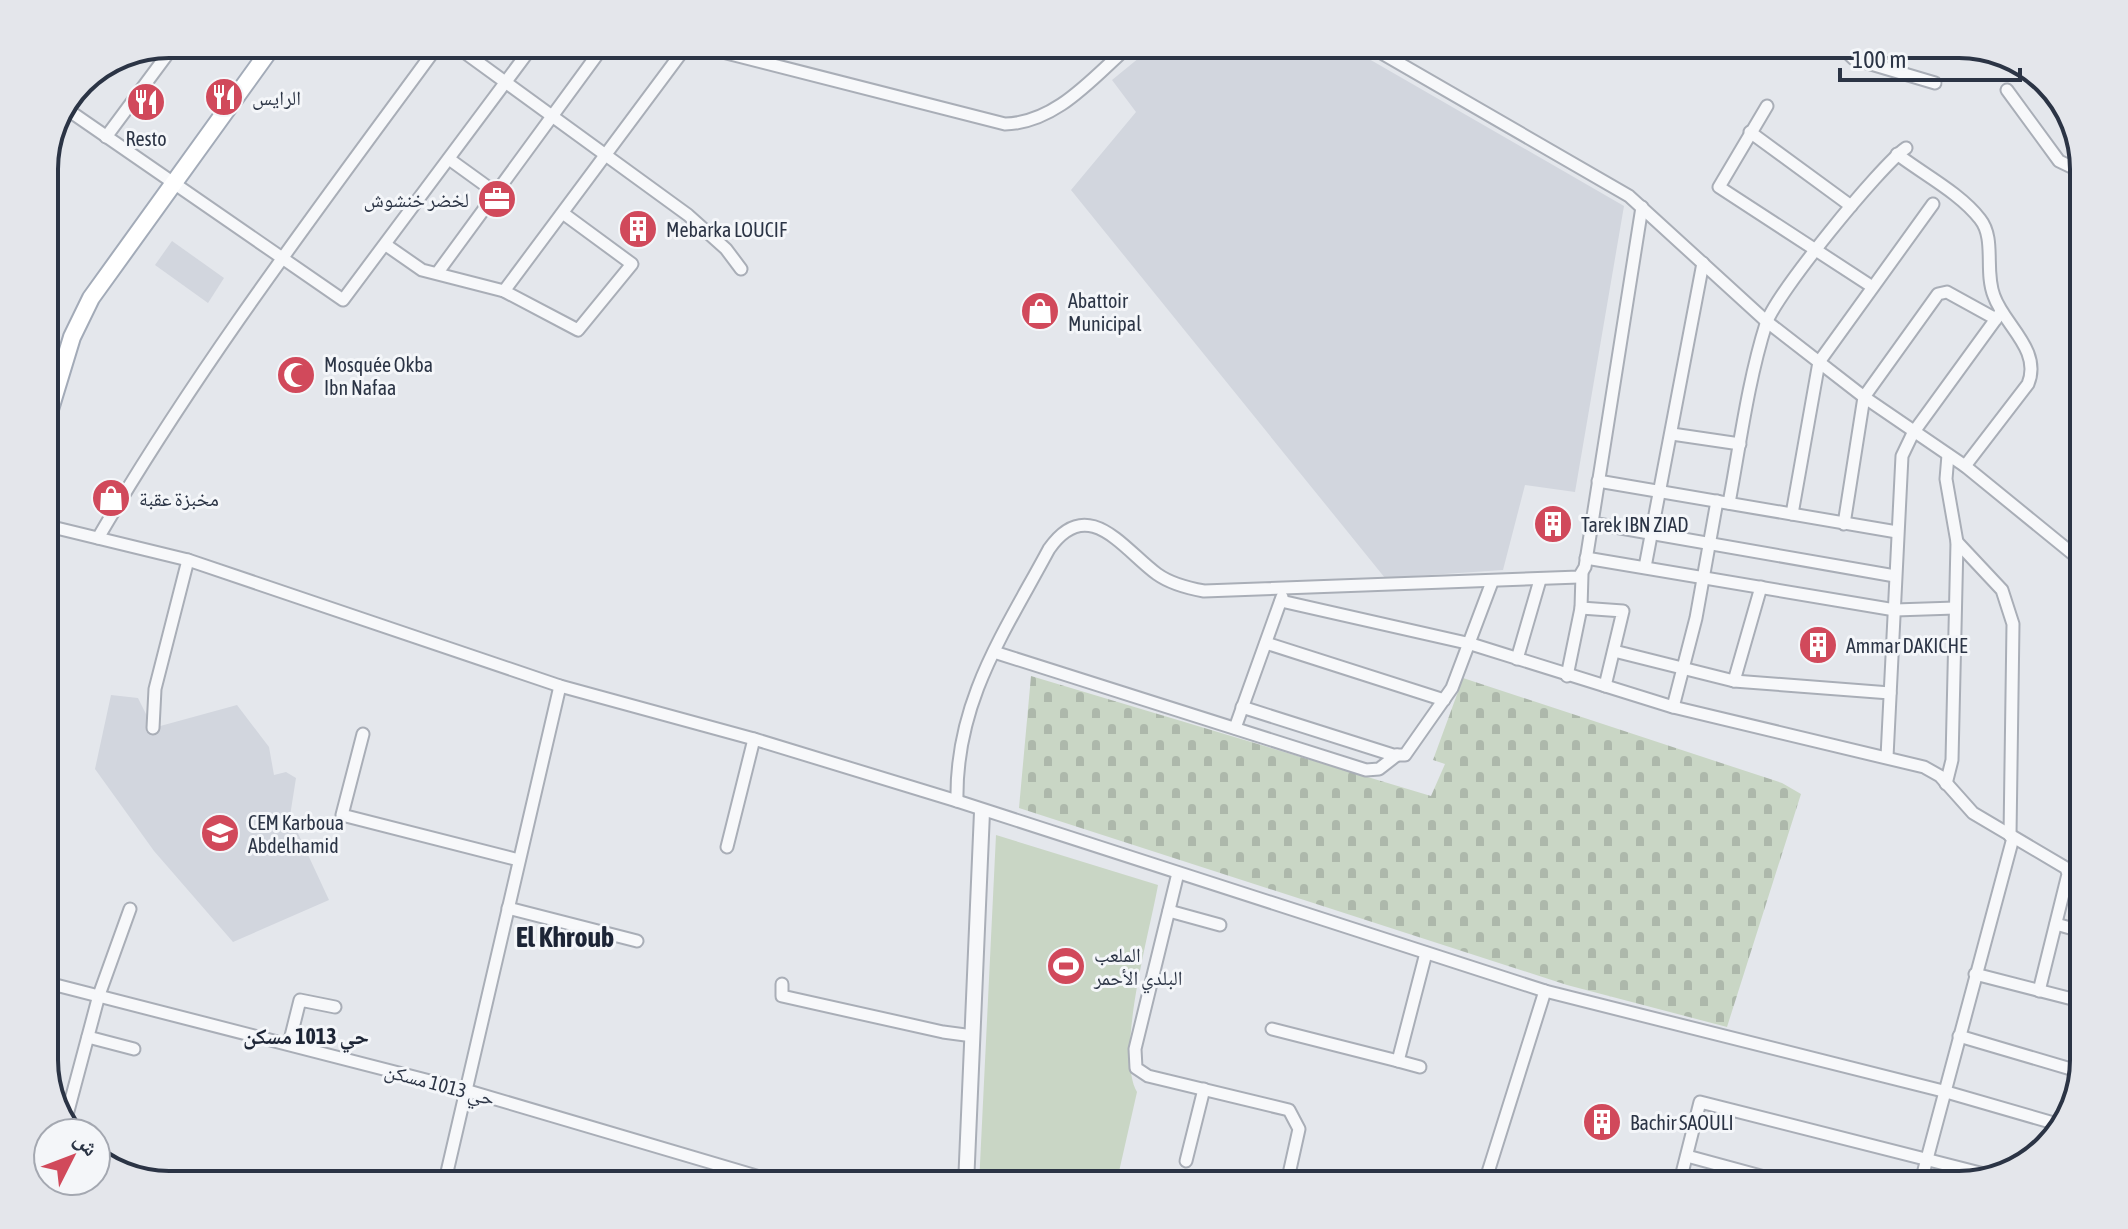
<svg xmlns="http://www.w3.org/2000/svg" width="2128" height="1229" font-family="'Asap Condensed','Noto Naskh Arabic',sans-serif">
  <defs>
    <pattern id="cemetery-stones" width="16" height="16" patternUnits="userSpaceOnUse" patternTransform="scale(2)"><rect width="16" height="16" fill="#c9d6c5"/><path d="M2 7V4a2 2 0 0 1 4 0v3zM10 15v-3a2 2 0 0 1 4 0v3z" fill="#adb8ab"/></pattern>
  </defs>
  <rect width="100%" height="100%" fill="#e4e7ec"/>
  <g fill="#d2d6de">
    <polygon points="1156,44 1343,44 1624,206 1575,492 1525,485 1503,570 1385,578 1071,190 1136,112 1112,80"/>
    <polygon points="172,241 224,278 208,303 155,265"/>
    <polygon points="111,695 138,698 153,728 237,705 269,747 274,775 286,772 296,778 290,816 329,900 233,942 154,851 95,769"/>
  </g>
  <polygon fill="url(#cemetery-stones)" points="1031,676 1431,796 1445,764 1433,760 1463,678 1782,783 1801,794 1727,1027 1567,985 1019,808"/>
  <path fill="#c9d6c5" d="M996 835 1158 885C1150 931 1115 1054 1137 1092L1116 1185H979Z"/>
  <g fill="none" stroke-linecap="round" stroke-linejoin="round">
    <g stroke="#a9aeb7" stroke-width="15">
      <g id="minor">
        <polyline points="243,44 263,59"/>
        <polyline points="453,44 688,215 726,249 741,269"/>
        <path d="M691 44 1005 124C1057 123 1094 76 1131 44"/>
        <polyline points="1366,44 1629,196 1766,321 1864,397 1965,466 2084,563"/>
        <polyline points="1838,44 1854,59 1935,83"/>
        <polyline points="2007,90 2059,161 2084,173"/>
        <polyline points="1767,106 1719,187 1871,286"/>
        <polyline points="68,110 343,300 534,44"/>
        <polyline points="1750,132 1851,206"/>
        <polyline points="106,137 175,44"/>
        <path d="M1897 154C1923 174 1960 193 1980 219 1996 239 1984 271 1994 296 2004 325 2042 350 2028 384L1965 466"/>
        <polyline points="449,159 496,193"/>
        <polyline points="386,245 422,270 504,291 578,330 632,264 564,214"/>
        <polyline points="438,272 605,44"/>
        <polyline points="504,291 688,44"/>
        <polyline points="1672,434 1740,444"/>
        <polyline points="1598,481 1897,532"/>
        <path d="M1729 503C1740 444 1748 381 1766 324 1775 295 1880 166 1906 148"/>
        <polyline points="1792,514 1819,362 1933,204"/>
        <polyline points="1592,523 1895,576"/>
        <polyline points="1844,524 1864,397 1938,294 1947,292 1996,319"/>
        <polyline points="44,525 188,560 560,686 754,739 957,801 1545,991 1943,1091 2064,1126"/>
        <path d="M98 538C199 365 321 205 439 44"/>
        <polyline points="1957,542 2002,590 2013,624 2010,836"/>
        <polyline points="1586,558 1895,610 1955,608"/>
        <polyline points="1645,567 1703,263"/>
        <polyline points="1281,601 1471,644 1673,707 1924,767 1940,776 1973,813 2066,868 2068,874 2039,991"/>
        <polyline points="1581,608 1623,611 1605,686"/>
        <polyline points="1266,643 1444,700"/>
        <polyline points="1614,651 1734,681 1890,693"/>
        <polyline points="994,652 1366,770 1379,769 1397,755"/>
        <polyline points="1517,659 1540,580"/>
        <polyline points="1567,676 1581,608 1582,574"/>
        <polyline points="1734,681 1761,587"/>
        <polyline points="1242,707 1393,755 1405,755 1452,688 1492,582"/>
        <polyline points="1673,707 1696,618 1717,501"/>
        <polyline points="153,728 155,689 188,560"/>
        <polyline points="1235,728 1282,597"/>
        <polyline points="363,734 342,815 519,860"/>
        <polyline points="1887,757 1902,456 1913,433 2001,312"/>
        <polyline points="1946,784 1952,760 1957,542 1946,479 1948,455"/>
        <path d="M957 801C955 702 1004 633 1049 549 1088 493 1124 550 1157 574 1171 584 1187 588 1204 591L1579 577 1585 567 1642 207"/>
        <polyline points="727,847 754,739"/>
        <polyline points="1178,873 1135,1049 1136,1068 1148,1076 1289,1110 1299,1129 1287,1183"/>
        <polyline points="508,908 637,941"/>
        <polyline points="1169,911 1220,925"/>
        <polyline points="2056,924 2084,932"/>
        <polyline points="1975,974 2084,1002"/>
        <polyline points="44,982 465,1090 787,1185"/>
        <polyline points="782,984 782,996 943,1032 973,1036"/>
        <polyline points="1272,1029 1398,1061 1426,953"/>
        <polyline points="1959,1036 2081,1072"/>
        <polyline points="88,1037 134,1049"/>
        <polyline points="289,1044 300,1000 335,1007"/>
        <polyline points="1398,1061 1420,1067"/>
        <polyline points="64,1126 99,995 130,909"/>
        <polyline points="1687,1156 1794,1185"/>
        <polyline points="1186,1161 1204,1089"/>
        <polyline points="444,1185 560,686"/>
        <polyline points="1484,1185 1545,991"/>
        <polyline points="1679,1185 1700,1102 1992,1176"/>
        <polyline points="1920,1185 2013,838"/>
      </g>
    </g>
    <g stroke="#a9aeb7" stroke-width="18">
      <polyline id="tertiary" points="966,1185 982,812"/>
    </g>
    <g stroke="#a3abb8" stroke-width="20">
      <polyline id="primary" points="44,429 72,337 91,298 274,44"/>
    </g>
    <use href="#minor" stroke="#f7f8fa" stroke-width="11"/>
    <use href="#tertiary" stroke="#f7f8fa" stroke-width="14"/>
    <use href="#primary" stroke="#fff" stroke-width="16"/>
  </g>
  <defs>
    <g id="restaurant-disc" transform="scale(2)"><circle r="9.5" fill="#d1495b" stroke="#f4f6f9"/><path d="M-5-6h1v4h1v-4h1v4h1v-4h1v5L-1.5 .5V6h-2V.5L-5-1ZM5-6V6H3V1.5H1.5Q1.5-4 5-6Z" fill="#fff"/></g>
    <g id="office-disc" transform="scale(2)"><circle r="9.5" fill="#d1495b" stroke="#f4f6f9"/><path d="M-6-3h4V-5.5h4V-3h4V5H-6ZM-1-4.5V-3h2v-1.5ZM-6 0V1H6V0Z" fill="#fff"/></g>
    <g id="building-disc" transform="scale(2)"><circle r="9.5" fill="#d1495b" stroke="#f4f6f9"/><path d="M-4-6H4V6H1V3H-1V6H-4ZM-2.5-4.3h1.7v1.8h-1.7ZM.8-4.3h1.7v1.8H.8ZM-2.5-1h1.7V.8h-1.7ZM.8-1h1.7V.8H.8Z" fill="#fff"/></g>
    <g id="shop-disc" transform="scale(2)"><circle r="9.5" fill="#d1495b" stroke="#f4f6f9"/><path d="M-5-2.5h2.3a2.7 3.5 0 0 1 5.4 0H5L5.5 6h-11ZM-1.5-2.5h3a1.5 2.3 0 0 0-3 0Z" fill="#fff"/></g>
    <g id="mosque-disc" transform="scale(2)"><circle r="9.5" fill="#d1495b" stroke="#f4f6f9"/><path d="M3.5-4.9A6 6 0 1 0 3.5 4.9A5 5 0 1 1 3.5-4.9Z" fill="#fff"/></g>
    <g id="school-disc" transform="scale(2)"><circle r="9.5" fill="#d1495b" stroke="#f4f6f9"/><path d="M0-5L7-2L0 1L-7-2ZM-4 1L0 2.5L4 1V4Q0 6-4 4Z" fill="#fff"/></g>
    <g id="stadium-disc" transform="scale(2)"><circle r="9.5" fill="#d1495b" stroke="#f4f6f9"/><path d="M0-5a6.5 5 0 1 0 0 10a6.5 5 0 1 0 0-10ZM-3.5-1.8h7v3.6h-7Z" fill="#fff"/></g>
  </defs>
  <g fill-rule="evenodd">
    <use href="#restaurant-disc" x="224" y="97"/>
    <use href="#restaurant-disc" x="146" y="102"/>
    <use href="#office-disc" x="497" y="199"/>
    <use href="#building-disc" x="638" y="229"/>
    <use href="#shop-disc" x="1040" y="311"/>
    <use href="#mosque-disc" x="296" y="375"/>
    <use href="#shop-disc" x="111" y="498"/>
    <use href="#building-disc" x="1553" y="524"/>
    <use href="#building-disc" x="1818" y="645"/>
    <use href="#school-disc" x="220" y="833"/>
    <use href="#stadium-disc" x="1066" y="966"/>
    <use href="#building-disc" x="1602" y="1122"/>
  </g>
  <g text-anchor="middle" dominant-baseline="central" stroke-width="6" stroke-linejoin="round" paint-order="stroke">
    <g font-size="20" fill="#2b3445" stroke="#f4f6f9" text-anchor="start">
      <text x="252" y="97">الرايس</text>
      <text x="146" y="138" text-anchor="middle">Resto</text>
      <text x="469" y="199" text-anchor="end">لخضر خنشوش</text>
      <text x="666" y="229">Mebarka LOUCIF</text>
      <text x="1068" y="300">Abattoir<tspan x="1068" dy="23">Municipal</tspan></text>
      <text x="324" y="364">Mosquée Okba<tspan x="324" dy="23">Ibn Nafaa</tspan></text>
      <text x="139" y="498">مخبزة عقبة</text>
      <text x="1581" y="524">Tarek IBN ZIAD</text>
      <text x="1846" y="645">Ammar DAKICHE</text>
      <text x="248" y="822">CEM Karboua<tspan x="248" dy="23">Abdelhamid</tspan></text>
      <text x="1094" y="954">الملعب<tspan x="1094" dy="23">البلدي الأحمر</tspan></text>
      <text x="1630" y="1122">Bachir SAOULI</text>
    </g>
    <g font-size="20" fill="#2b3445" stroke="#f4f6f9">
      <text transform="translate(440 1084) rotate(15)">حي 1013 مسكن</text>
    </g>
    <g font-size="22" font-weight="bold" fill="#1d2536" stroke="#f4f6f9">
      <text x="306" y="1036">حي 1013 مسكن</text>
    </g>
    <g font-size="28" font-weight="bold" fill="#1d2536" stroke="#f4f6f9">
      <text x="565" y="937">El Khroub</text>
    </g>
  </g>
  <path d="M0 0H2128V1229H0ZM169 58H1959A111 111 0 0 1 2070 169V1060A111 111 0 0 1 1959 1171H169A111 111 0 0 1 58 1060V169A111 111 0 0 1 169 58Z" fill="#e4e6eb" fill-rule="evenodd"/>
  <path fill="none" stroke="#2b3445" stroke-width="4" d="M169 58H1959A111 111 0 0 1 2070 169V1060A111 111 0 0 1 1959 1171H169A111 111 0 0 1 58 1060V169A111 111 0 0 1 169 58Z"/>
  <g transform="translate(72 1157) rotate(48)"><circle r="38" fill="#f4f6f9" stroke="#a4a8b1" stroke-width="2"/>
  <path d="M0-6L14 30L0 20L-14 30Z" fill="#d1495b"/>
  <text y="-12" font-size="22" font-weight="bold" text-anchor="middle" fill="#2b3445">ش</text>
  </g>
  <path d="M1840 68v12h180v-12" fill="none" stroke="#2b3445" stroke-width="4"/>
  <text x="1852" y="68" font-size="24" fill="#2b3445" stroke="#f4f6f9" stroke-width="6" paint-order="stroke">100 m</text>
</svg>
